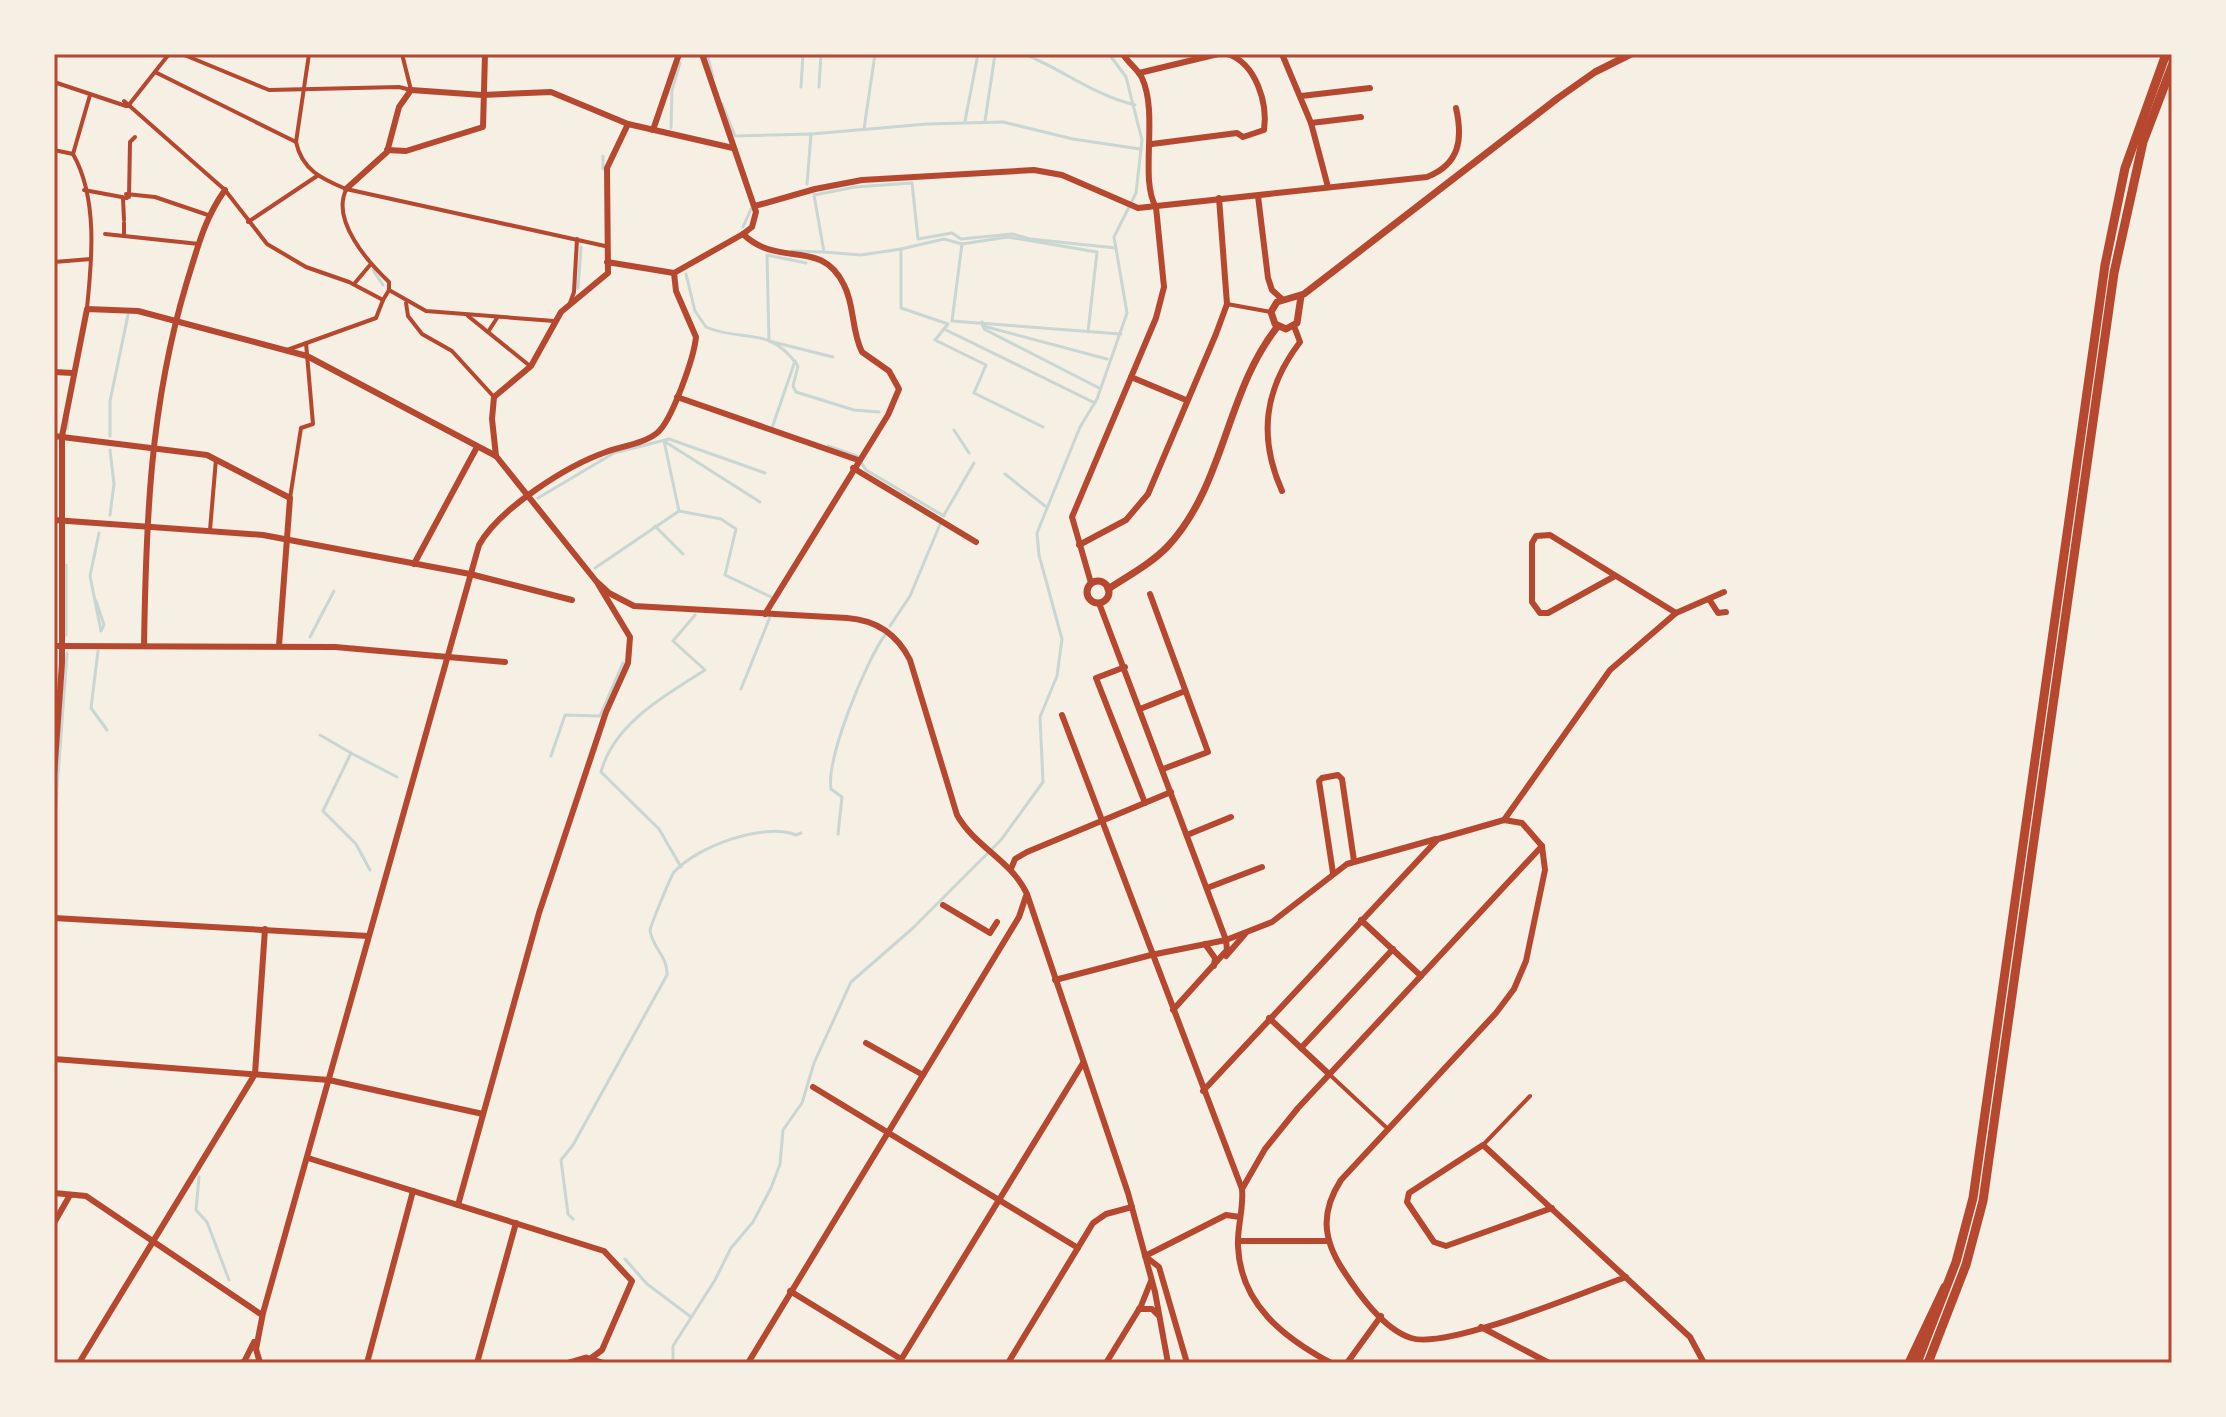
<svg xmlns="http://www.w3.org/2000/svg" width="2226" height="1417" font-family="'Archivo Narrow',sans-serif">
  <rect width="100%" height="100%" fill="#f6efe4"/>
  <g fill="none" stroke-linecap="round" stroke-linejoin="round">
    <g stroke="#c9d6d2" stroke-width="3">
      <polyline points="707,54 713,77"/>
      <path d="M1024 54C1062 69 1093 95 1135 105"/>
      <polyline points="801,87 803,54"/>
      <polyline points="819,87 821,54"/>
      <polyline points="722,104 735,136 811,134 807,184"/>
      <polyline points="965,121 978,54"/>
      <polyline points="985,121 995,54"/>
      <polyline points="671,128 672,90 680,63"/>
      <polyline points="864,129 875,54"/>
      <polyline points="811,134 927,124 1003,122 1073,139 1140,149"/>
      <polyline points="603,169 603,156"/>
      <polyline points="743,227 751,209"/>
      <polyline points="962,244 952,321 1121,334"/>
      <polyline points="901,249 944,239 962,244 1008,237 1097,252 1088,332"/>
      <polyline points="792,251 824,252"/>
      <polyline points="806,263 767,255 769,341 833,357"/>
      <polyline points="373,270 383,285"/>
      <path d="M686 274 695 311 706 327C742 343 769 324 798 366L793 386 796 392 854 410 879 412"/>
      <polyline points="578,288 581,247"/>
      <polyline points="982,322 984,329 1099,388"/>
      <polyline points="983,326 1107,359"/>
      <polyline points="944,329 1095,403"/>
      <polyline points="1043,427 974,393 986,365 935,340 948,324 901,308 901,249 861,255 824,252 814,195 855,187 912,183 918,239 952,233 961,239 1012,234 1030,239 1116,248"/>
      <polyline points="772,428 795,361"/>
      <polyline points="67,429 68,420"/>
      <polyline points="954,430 969,453"/>
      <polyline points="110,436 110,401 128,315"/>
      <polyline points="664,441 679,511 721,519 736,529 725,575 771,597"/>
      <polyline points="664,441 760,502"/>
      <polyline points="828,446 857,456 866,470 944,516"/>
      <polyline points="110,450 114,484 110,515"/>
      <polyline points="1005,474 1045,506"/>
      <polyline points="538,498 614,453 669,439 765,473"/>
      <polyline points="944,515 974,463"/>
      <polyline points="655,526 683,554"/>
      <polyline points="99,533 90,576 101,631"/>
      <polyline points="595,568 679,511"/>
      <polyline points="96,601 104,625 102,629"/>
      <polyline points="890,626 910,596 941,522"/>
      <polyline points="66,635 66,565"/>
      <polyline points="310,637 334,591"/>
      <polyline points="98,651 91,708 107,730"/>
      <polyline points="741,689 770,617"/>
      <polyline points="320,735 351,753 323,811 356,844 370,870"/>
      <polyline points="351,753 397,777"/>
      <polyline points="551,756 565,715 600,716 623,663"/>
      <polyline points="54,830 67,653"/>
      <path d="M838 834 842 797 831 789C826 758 866 661 885 635"/>
      <path d="M681 867 659 829 601 772C614 723 666 695 705 670L673 641 695 615"/>
      <polyline points="199,1177 196,1210 207,1222 229,1280"/>
      <path d="M573 1219 568 1214 561 1160 573 1145 667 975C668 956 652 948 650 930 652 922 671 876 674 872 698 846 764 822 796 835L801 833"/>
      <polyline points="625,1259 647,1284 691,1317"/>
      <polyline points="673,1363 673,1346 715,1280 731,1248 753,1222 771,1188 780,1164 783,1130 802,1103 814,1063 851,982 913,928 1001,840 1043,782 1040,717 1057,676 1062,639 1039,555 1037,533 1080,427 1097,399 1127,313 1114,237 1136,193 1142,140 1126,77 1109,54"/>
    </g>
    <g stroke="#b5482f" stroke-width="4">
      <polyline points="182,54 269,90 399,87 411,90 402,54"/>
      <path d="M309 54 296 142C302 170 322 179 346 189L605 246"/>
      <polyline points="155,72 296,142"/>
      <polyline points="54,82 126,106"/>
      <polyline points="124,101 225,190 267,244 306,267 349,282 383,300 389,290"/>
      <polyline points="128,106 169,54"/>
      <polyline points="54,150 73,154"/>
      <path d="M73 154C98 198 92 260 87 308"/>
      <polyline points="73,154 90,95"/>
      <polyline points="84,190 127,198"/>
      <path d="M346 190C331 221 369 263 389 282V290"/>
      <polyline points="126,194 155,197 208,215"/>
      <polyline points="129,197 130,142 135,137"/>
      <polyline points="123,198 124,220"/>
      <polyline points="248,222 317,176"/>
      <polyline points="124,223 124,235"/>
      <polyline points="105,234 199,244"/>
      <polyline points="54,262 91,259"/>
      <polyline points="354,284 370,265"/>
      <polyline points="389,290 426,311 554,321"/>
      <polyline points="406,303 408,316 422,334 452,351 494,397"/>
      <polyline points="570,303 574,292 577,239"/>
      <polyline points="1227,304 1271,312"/>
      <polyline points="468,316 530,366"/>
      <polyline points="488,332 497,318"/>
      <polyline points="287,350 376,318 383,300"/>
      <polyline points="290,498 301,428 313,424 306,343"/>
      <polyline points="210,530 216,459"/>
      <polyline points="1329,1074 1388,1129"/>
      <polyline points="1483,1145 1530,1096"/>
    </g>
    <g stroke="#b5482f" stroke-width="6">
      <polyline points="1282,54 1311,123 1328,187"/>
      <polyline points="1139,73 1218,54"/>
      <polyline points="1301,96 1370,88"/>
      <polyline points="1311,123 1361,117"/>
      <polyline points="653,130 679,54"/>
      <path d="M1152 144 1237 133 1243 137 1264 130C1268 103 1256 64 1228 54"/>
      <polyline points="387,150 406,151 483,127 485,54"/>
      <polyline points="346,189 387,152 399,107 411,90 482,95 551,92 628,124 733,148"/>
      <polyline points="1258,196 1268,278 1272,290 1283,300"/>
      <path d="M755 206 815 189 862 180 1034 170 1062 175 1138 208 1427 177C1460 164 1463 139 1456 108"/>
      <path d="M743 234C779 269 821 237 844 285 855 306 851 330 862 352L889 371 899 389 888 415 765 614"/>
      <polyline points="607,262 674,273"/>
      <polyline points="674,273 743,234 752,227 756,212 702,54"/>
      <polyline points="54,372 73,373"/>
      <polyline points="1131,377 1186,400"/>
      <polyline points="677,397 858,460"/>
      <polyline points="54,436 207,455 290,498 279,646"/>
      <polyline points="496,456 492,419 494,397 531,366 561,312 608,273 607,168 628,124"/>
      <polyline points="853,468 976,542"/>
      <path d="M1282 491C1258 437 1264 389 1300 342L1294 326"/>
      <polyline points="54,520 263,535 470,574 572,600"/>
      <polyline points="1079,545 1126,520 1148,494 1216,334 1227,304 1219,198"/>
      <polyline points="414,564 477,447"/>
      <path d="M1091 583 1072 517 1156 318 1164 287 1156 207C1139 180 1159 114 1142 78 1138 69 1128 63 1123 54"/>
      <polyline points="1150,594 1208,752 1163,769"/>
      <polyline points="1709,599 1718,613 1726,612"/>
      <polyline points="1099,603 1226,940 1227,950 1173,1010"/>
      <polyline points="1676,613 1724,592"/>
      <polyline points="54,646 335,647 505,662"/>
      <path d="M144 646C146 520 150 406 186 285 197 250 204 219 225 190"/>
      <polyline points="1125,667 1096,678 1145,803"/>
      <polyline points="1140,709 1185,691"/>
      <path d="M1062 715 1242 1189C1244 1208 1237 1227 1238 1246 1240 1304 1284 1338 1331 1363"/>
      <path d="M54 776 62 663V436L87 309 138 311 307 356 496 456 596 581 609 593 634 606 847 618C875 620 897 634 910 660L957 815C975 847 1011 860 1027 894L1128 1193 1155 1292 1168 1363"/>
      <polyline points="1504,820 1610,670 1676,613 1550,535 1536,536 1532,543 1532,602 1540,613 1548,613 1615,576"/>
      <polyline points="1187,835 1231,817"/>
      <polyline points="1011,869 1015,859 1027,852 1171,792"/>
      <polyline points="1333,873 1319,781 1322,778 1338,775 1342,779 1354,861"/>
      <polyline points="1207,888 1262,867"/>
      <polyline points="943,905 990,933 997,922"/>
      <polyline points="54,918 368,936"/>
      <polyline points="1361,920 1421,976"/>
      <polyline points="1205,944 1215,958 1214,966"/>
      <polyline points="1226,956 1245,934"/>
      <polyline points="1055,980 1151,955 1226,940 1272,922 1347,864 1436,839"/>
      <polyline points="1269,1018 1329,1074"/>
      <polyline points="866,1043 923,1075"/>
      <polyline points="1301,1048 1393,949"/>
      <polyline points="54,1059 329,1080 483,1114"/>
      <polyline points="813,1087 1078,1248"/>
      <path d="M1203 1091 1438 839 1504 820 1522 823 1542 846 1545 870 1526 961 1514 989 1496 1013 1341 1180C1321 1211 1322 1238 1343 1270 1358 1293 1383 1329 1411 1338 1447 1350 1584 1292 1626 1277"/>
      <polyline points="308,1158 604,1251 632,1281 602,1350 590,1359"/>
      <polyline points="1242,1189 1265,1149 1298,1108 1542,846"/>
      <polyline points="54,1193 86,1196 262,1315"/>
      <polyline points="458,1205 539,913 606,712 628,663 630,637 598,584"/>
      <polyline points="1552,1208 1446,1246 1434,1242 1407,1202 1409,1193 1483,1145 1690,1337 1704,1363"/>
      <polyline points="54,1223 70,1195"/>
      <polyline points="1238,1241 1328,1241"/>
      <polyline points="1145,1256 1159,1267 1187,1363"/>
      <polyline points="1145,1256 1226,1215 1240,1217"/>
      <polyline points="790,1291 901,1359"/>
      <polyline points="1139,1309 1152,1309 1159,1316"/>
      <polyline points="1481,1327 1549,1363"/>
      <polyline points="244,1362 254,1342"/>
      <polyline points="79,1363 255,1074 265,929"/>
      <path d="M260 1363 256 1349 263 1313 479 545C499 509 566 466 606 452 622 446 643 444 657 433 672 421 694 357 696 337L676 291 674 273"/>
      <polyline points="367,1363 413,1191"/>
      <polyline points="477,1363 516,1223"/>
      <polyline points="748,1363 1019,917 1026,896"/>
      <polyline points="899,1363 1083,1063"/>
      <polyline points="1008,1363 1093,1223 1106,1214 1132,1207"/>
      <polyline points="1106,1363 1141,1306 1151,1281"/>
      <polyline points="1347,1363 1381,1316"/>
    </g>
    <g stroke="#b5482f" stroke-width="7">
      <polyline points="1301,296 1297,323 1286,329 1275,324 1271,312 1277,302 1304,294 1558,98 1595,72 1631,54"/>
      <circle cx="1098" cy="592" r="11"/>
      <path d="M1108 589C1128 576 1152 563 1168 546 1225 485 1226 390 1278 326"/>
      <polyline points="242,1363 261,1363"/>
      <polyline points="569,1363 586,1358 602,1363"/>
    </g>
    <g stroke="#b5482f" stroke-width="9">
      <polyline points="1909,1363 1945,1287"/>
      <polyline points="1917,1363 1956,1262 1973,1198 2105,265 2125,168 2166,54"/>
      <polyline points="1928,1363 1966,1265 1983,1201 2114,273 2143,142 2172,66"/>
    </g>
  </g>
  <rect width="2226" height="1417" fill="none" stroke="#f6efe4" stroke-width="112"/>
  <rect x="56" y="56" width="2114" height="1305" fill="none" stroke="#b5482f" stroke-width="3"/>
</svg>
